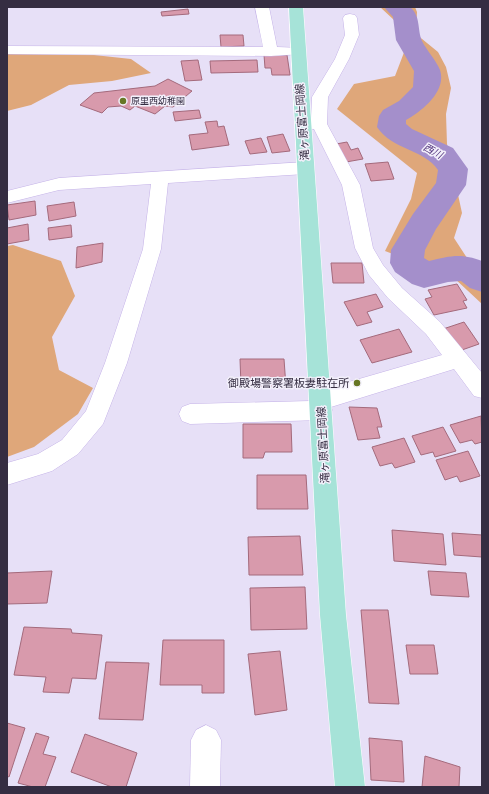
<svg xmlns="http://www.w3.org/2000/svg" width="489" height="794" font-family="'Asap Condensed','Noto Sans JP',sans-serif">
  <rect width="100%" height="100%" fill="#e7e0f7"/>
  <g fill="#dfa77a">
    <polygon points="380,7 415,7 417,12 416,34 438,52 446,67 451,88 446,114 447,144 462,213 454,238 469,261 482,271 482,304 453,277 385,251 411,199 417,173 337,109 354,84 395,76 408,42 394,20"/>
    <polygon points="7,51 94,55 131,59 151,73 112,81 69,85 31,105 7,111"/>
    <polygon points="13,245 61,261 75,296 52,337 59,370 93,388 78,414 34,447 7,457 7,246"/>
  </g>
  <g fill="none" stroke-linecap="round" stroke-linejoin="round">
    <path fill="#a48fcb" fill-rule="evenodd" d="M384 7H410C421 16 417 29 422 41 427 51 436 60 440 70 447 91 422 111 406 120V124L412 129 453 148 468 169 466 185 436 229 425 250 424 258 429 261C450 256 461 253 482 261V292L470 288 461 281 448 282 424 288 412 284 395 272 390 263 391 250 413 214 436 183 438 170C424 149 392 150 377 127L379 116 383 110 399 101 413 87 414 71 396 40 393 17Z"/>
  </g>
  <g fill="#d89aac" stroke="#a46a7c">
    <polygon points="188,9 189,14 162,16 161,12"/>
    <polygon points="220,35 243,35 244,46 221,47"/>
    <polygon points="264,55 287,55 290,75 272,75 271,68 265,68"/>
    <polygon points="198,60 202,80 185,81 181,61"/>
    <polygon points="257,60 258,72 211,73 210,61"/>
    <polygon points="168,79 192,91 173,107 165,106 155,114 135,106 130,110 121,106 108,107 102,113 80,105 94,93 155,86"/>
    <polygon points="199,110 201,118 175,121 173,112"/>
    <polygon points="217,121 218,127 224,126 229,145 192,150 189,135 208,133 205,122"/>
    <polygon points="283,134 290,151 272,153 267,137"/>
    <polygon points="261,138 267,152 250,154 245,141"/>
    <polygon points="347,142 351,150 358,148 363,159 346,162 336,144"/>
    <polygon points="388,162 394,179 371,181 365,164"/>
    <polygon points="35,201 36,215 9,220 7,205"/>
    <polygon points="74,202 76,216 49,221 47,206"/>
    <polygon points="28,224 29,240 7,244 7,228"/>
    <polygon points="71,225 72,237 49,240 48,228"/>
    <polygon points="103,243 102,262 76,268 77,247"/>
    <polygon points="331,263 362,263 364,283 333,283"/>
    <polygon points="457,284 467,300 463,301 467,308 434,315 425,299 432,297 428,290"/>
    <polygon points="376,294 383,307 367,312 372,322 357,326 344,302"/>
    <polygon points="464,322 479,344 459,351 443,329"/>
    <polygon points="399,329 412,352 372,363 360,340"/>
    <polygon points="240,359 284,359 286,387 241,386"/>
    <polygon points="349,407 377,408 382,427 377,427 380,438 358,440"/>
    <polygon points="481,416 482,442 475,444 472,440 460,443 450,425"/>
    <polygon points="243,424 291,424 292,452 265,452 263,458 243,458"/>
    <polygon points="443,427 456,451 435,457 433,452 421,455 412,436"/>
    <polygon points="404,438 415,462 395,468 392,463 380,466 372,447"/>
    <polygon points="468,451 480,476 460,482 457,476 445,480 436,460"/>
    <polygon points="257,475 306,475 308,509 257,509"/>
    <polygon points="392,530 443,534 446,565 394,561"/>
    <polygon points="452,533 482,535 482,557 454,555"/>
    <polygon points="300,536 303,575 249,575 248,537"/>
    <polygon points="52,571 47,603 7,604 7,573"/>
    <polygon points="428,571 466,573 469,597 431,595"/>
    <polygon points="305,587 307,629 251,630 250,588"/>
    <polygon points="361,610 388,610 399,704 369,703"/>
    <polygon points="24,627 71,629 72,633 102,635 96,679 72,678 69,693 43,692 46,677 14,675"/>
    <polygon points="163,640 224,640 224,693 202,693 202,685 160,685"/>
    <polygon points="406,645 434,645 438,674 410,674"/>
    <polygon points="280,651 287,710 255,715 248,654"/>
    <polygon points="106,662 149,663 143,720 99,719"/>
    <polygon points="7,723 25,728 9,777 7,776"/>
    <polygon points="36,733 49,737 43,754 56,757 45,787 33,787 18,783"/>
    <polygon points="85,734 137,753 126,787 112,787 71,772"/>
    <polygon points="369,738 402,741 404,782 371,780"/>
    <polygon points="425,756 460,767 459,787 422,787"/>
  </g>
  <g fill="none" stroke-linecap="round" stroke-linejoin="round">
    <g stroke="#c5b3e8" stroke-width="1">
      <g id="minor">
        <polygon points="255,7 269,7 277,47 302,48 304,51 302,54 271,56 7,54 7,46 263,47"/>
        <polygon points="350,14 355,15 357,18 359,35 349,59 328,97 327,124 360,185 373,248 383,265 402,288 440,322 482,373 482,398 474,396 454,369 331,407 332,410 329,417 321,420 190,424 182,421 179,414 182,407 190,404 310,401 313,393 321,390 442,355 426,334 388,298 369,275 355,248 342,185 314,129 297,128 295,124 297,120 311,119 312,97 335,59 345,35 343,18 345,15"/>
        <polygon points="305,162 311,164 314,168 311,172 305,174 168,183 161,249 127,363 103,424 78,454 52,471 7,485 7,463 38,454 62,440 86,411 105,363 143,249 151,184 59,190 7,203 7,191 59,178"/>
        <polygon points="206,725 216,730 221,740 220,787 190,787 191,740 196,730"/>
      </g>
    </g>
    <g stroke="#fff" stroke-width="1">
      <polygon id="major" points="289,7 303,7 346,615 365,787 335,787 320,615"/>
    </g>
    <use href="#minor" fill="#fff" fill-rule="evenodd"/>
    <use href="#major" fill="#a6e3d8" fill-rule="evenodd"/>
  </g>
  <g fill="#677725" stroke="#f3f0fb" stroke-width="1.5">
    <circle cx="123" cy="101" r="4"/>
    <circle cx="357" cy="383" r="4"/>
  </g>
  <g text-anchor="middle" dominant-baseline="central" stroke-width="3" stroke-linejoin="round" paint-order="stroke">
    <g font-size="9" fill="#352d42" stroke="#f3f0fb" text-anchor="start">
      <text x="131" y="101">原里西幼稚園</text>
    </g>
    <g font-size="10" font-style="italic" fill="#51337c" stroke="#f3f0fb">
      <text transform="translate(433 151) rotate(29)">西川</text>
    </g>
    <g font-size="11" fill="#352d42" stroke="#f3f0fb">
      <text transform="translate(302 122) rotate(-94)">滝ヶ原富士岡線</text>
      <text transform="translate(323 445) rotate(-93)">滝ヶ原富士岡線</text>
    </g>
    <g font-size="11" fill="#352d42" stroke="#f3f0fb" text-anchor="end">
      <text x="349" y="383">御殿場警察署板妻駐在所</text>
    </g>
  </g>
  <rect width="489" height="794" fill="none" stroke="#352d42" stroke-width="16"/>
</svg>
